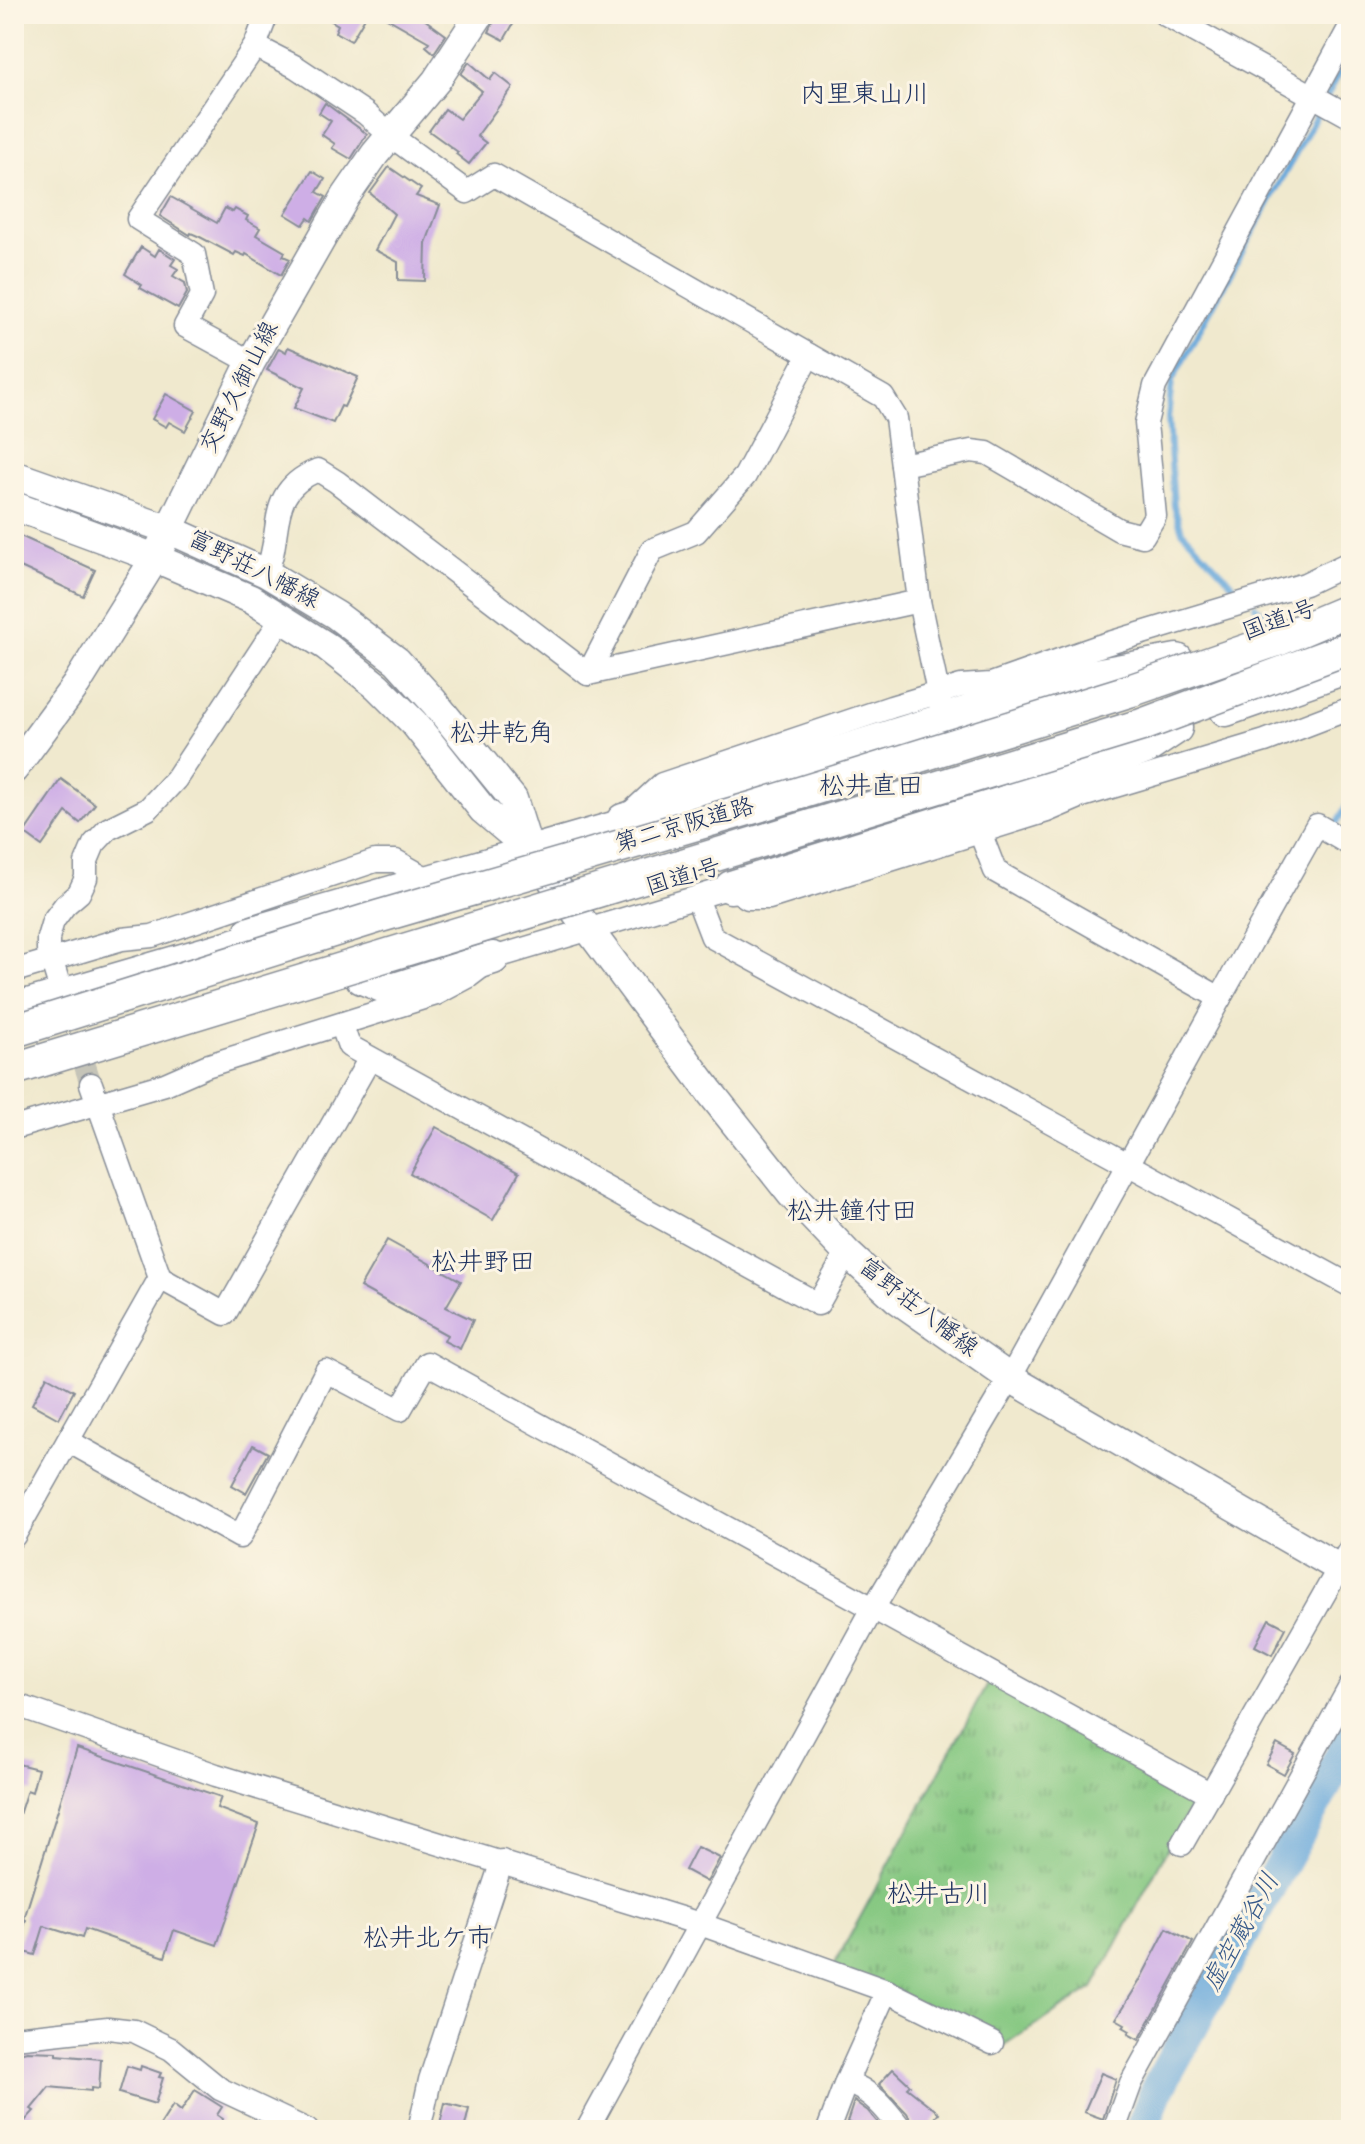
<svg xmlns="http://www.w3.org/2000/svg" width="1365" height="2144" font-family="Dekko,'Klee One',sans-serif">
  <defs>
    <pattern id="park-tufts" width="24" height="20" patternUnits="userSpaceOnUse" patternTransform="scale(2)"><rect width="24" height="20" fill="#84c780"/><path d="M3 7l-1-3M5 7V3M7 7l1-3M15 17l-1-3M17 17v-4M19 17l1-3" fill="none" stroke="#6ba26c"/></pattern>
  </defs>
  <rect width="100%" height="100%" fill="#fcf5e5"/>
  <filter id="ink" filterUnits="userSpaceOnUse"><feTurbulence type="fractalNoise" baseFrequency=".0125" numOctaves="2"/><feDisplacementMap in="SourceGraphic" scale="16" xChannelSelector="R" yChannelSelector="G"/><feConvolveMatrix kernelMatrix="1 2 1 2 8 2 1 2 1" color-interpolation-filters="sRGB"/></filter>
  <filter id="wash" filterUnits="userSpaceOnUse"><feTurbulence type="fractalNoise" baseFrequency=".006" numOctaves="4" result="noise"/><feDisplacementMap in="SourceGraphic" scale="32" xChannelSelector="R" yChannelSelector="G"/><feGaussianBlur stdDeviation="1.8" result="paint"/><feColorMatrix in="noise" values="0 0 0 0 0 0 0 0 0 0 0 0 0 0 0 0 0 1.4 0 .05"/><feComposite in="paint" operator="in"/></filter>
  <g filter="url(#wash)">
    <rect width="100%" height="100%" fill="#f0e9ce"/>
    <polygon fill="url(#park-tufts)" stroke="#507b6f" stroke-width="2" points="990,1679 1197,1794 1093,1988 996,2051 833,1967"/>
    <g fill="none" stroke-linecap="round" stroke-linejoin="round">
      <g stroke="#67a8db" stroke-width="6">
        <polyline points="1326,98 1351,52"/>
        <polyline points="1244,596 1182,531 1174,506 1168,418 1172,381 1321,107"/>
        <polyline points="1255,606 1280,627"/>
        <polyline points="1334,827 1351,798"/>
      </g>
      <polyline stroke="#67a8db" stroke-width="34" points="1142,2130 1156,2091 1351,1738"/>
    </g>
    <g id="blocks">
      <g fill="#ceaee6">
        <polygon points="320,14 367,14 351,41 335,32 338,25"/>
        <polygon points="380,14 417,14 446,35 434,53 426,46 429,42"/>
        <polygon points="497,14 519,14 504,40 489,32"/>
        <polygon points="469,62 490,80 495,73 513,87 477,136 486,143 469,164 456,154 458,152 429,131 445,109 459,119 482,91 461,74"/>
        <polygon points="325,103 367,134 351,159 332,148 335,144 322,135 331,121 319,113"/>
        <polygon points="389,167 421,189 416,196 440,205 426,243 425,281 398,280 398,262 375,250 394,214 370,193"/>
        <polygon points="312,171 325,179 317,192 326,197 312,221 308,218 303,225 285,214"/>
        <polygon points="171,197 217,223 225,208 233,212 235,209 248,216 246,220 260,228 256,235 285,252 283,256 290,259 281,275 246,254 245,256 236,252 234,255 200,237 191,233 190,235 160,216"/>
        <polygon points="141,247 155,256 159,249 175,259 171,265 178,269 173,276 185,283 187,293 178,309 140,288 142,285 125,274"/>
        <polygon points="288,347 358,377 344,407 341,406 333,423 294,408 304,388 267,370 279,348 286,352"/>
        <polygon points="166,394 196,411 185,431 169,422 166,427 152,419"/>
        <polygon points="18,535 95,570 83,596 14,564 14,544"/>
        <polygon points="61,779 95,804 80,823 66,812 42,846 24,833"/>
        <polygon points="436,1127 519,1173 493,1220 410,1173"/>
        <polygon points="387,1240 461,1281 446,1307 473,1320 460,1349 444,1341 447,1335 360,1287"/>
        <polygon points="47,1376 74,1391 59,1419 32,1404"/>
        <polygon points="253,1445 268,1453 246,1493 232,1485"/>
        <polygon points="1269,1619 1286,1628 1272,1655 1255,1646"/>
        <polygon points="1277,1744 1295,1754 1284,1774 1266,1764"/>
        <polygon points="77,1748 221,1797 217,1808 259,1824 217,1945 174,1930 165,1957 85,1929 82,1938 44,1926 35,1955 17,1950 26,1920 24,1919"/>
        <polygon points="14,1763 38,1769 32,1792 27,1790 17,1821 14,1821"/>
        <polygon points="697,1847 720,1858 707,1882 685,1870"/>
        <polygon points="1167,1928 1193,1942 1139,2040 1128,2034 1130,2031 1123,2027 1125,2024 1116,2019 1139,1982"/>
        <polygon points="27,2051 57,2052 57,2055 101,2059 99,2089 91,2088 91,2091 49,2087 31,2109 34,2111 25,2121 14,2113 14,2054"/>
        <polygon points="127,2066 140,2070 141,2066 161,2073 159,2077 163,2078 155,2104 119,2093"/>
        <polygon points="893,2069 910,2085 907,2088 939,2113 926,2130 916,2130 907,2113 879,2084"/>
        <polygon points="1101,2073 1116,2079 1103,2119 1084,2112"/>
        <polygon points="195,2090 222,2107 217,2115 223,2119 216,2130 157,2130 173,2105 181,2111"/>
        <polygon points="854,2101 868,2111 884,2130 862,2130 847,2122"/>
        <polygon points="445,2103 469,2109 464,2130 440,2124"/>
      </g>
    </g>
  </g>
  <g filter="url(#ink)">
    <use href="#blocks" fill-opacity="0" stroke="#868c96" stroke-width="2"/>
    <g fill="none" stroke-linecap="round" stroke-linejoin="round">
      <polyline stroke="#c5c4b8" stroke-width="22" stroke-dasharray="22 11" stroke-linecap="butt" points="64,1002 91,1084"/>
      <g stroke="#868c96" stroke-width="25">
        <g id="minor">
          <polyline points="1164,14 1351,117"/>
          <polyline points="255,46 296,67 365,113 391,136 467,192 494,175 883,397 896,418 919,601 941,707"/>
          <polyline points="251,362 185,326 202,295 194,254 138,219 255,46 267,14"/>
          <polyline points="902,465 971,451 987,453 1119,530 1143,536 1155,516 1146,423 1155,386 1351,25"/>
          <path d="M266 573C284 533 264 492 318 470L337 482 588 674 919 601"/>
          <polyline points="588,674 652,550 696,532 745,476 809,355"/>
          <polyline points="697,898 712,937 1351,1286"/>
          <polyline points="246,929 623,820 662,784 891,707 961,686 991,684 1096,647 1305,584 1351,562"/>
          <polyline points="14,971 122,939 152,936 375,861 396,861 424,877"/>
          <polyline points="57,978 48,949 48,938 53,921 65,905 79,893 86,878 86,863 94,844 108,829 148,809 176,779 282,618"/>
          <polyline points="1220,998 1317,825 1351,845"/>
          <polyline points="342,1026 349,1046 818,1304 847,1253"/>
          <polyline points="91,1084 160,1278 225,1314 370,1058"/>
          <polyline points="14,1128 165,1084 206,1066 436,994 468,977 493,958 731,887 748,898 769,898 1047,811 1082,796 1265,741 1351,708"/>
          <polyline points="68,1441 240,1537 326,1371 400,1410 427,1363 1211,1794"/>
          <polyline points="14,1536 160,1278"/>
          <polyline points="14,1704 216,1775 700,1924 887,1991 992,2043"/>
          <polyline points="1182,1844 1351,1547"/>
          <polyline points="14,2038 108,2028 134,2031 171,2049 220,2089 307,2130"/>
          <path d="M846 2082C871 2090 886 2109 902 2130"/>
          <polyline points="419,2130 430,2080 502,1861"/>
          <polyline points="587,2130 871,1612 1010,1378 1220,998 995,871 975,819"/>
          <polyline points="828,2130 846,2082 887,1991"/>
          <polyline points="1114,2130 1131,2083 1351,1685"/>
        </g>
      </g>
      <g stroke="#868c96" stroke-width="31">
        <g id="major">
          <polyline points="14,475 170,530 266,573 336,615 397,661 434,702 513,799 528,847"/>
          <polyline points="14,506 155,558 251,599 326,646 377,686 414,723 483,810 528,848 710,1092 791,1194 847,1253 897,1299 1010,1378 1351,1575"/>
          <polyline points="14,769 76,685 155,558 251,362 346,196 375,154 436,81 480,14"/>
        </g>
      </g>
      <g stroke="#868c96" stroke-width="35">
        <g id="highway">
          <polyline points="1226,710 1351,666"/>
          <polyline points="623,820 1073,679 1177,660"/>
          <polyline points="731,887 1002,803 1146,748 1176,728"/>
          <polyline points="362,978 392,990 493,958"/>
          <polyline points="14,1009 268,935"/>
        </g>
      </g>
      <use href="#minor" stroke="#fff" stroke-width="22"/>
      <use href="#major" stroke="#fff" stroke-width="28"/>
      <use href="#highway" stroke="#fff" stroke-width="32"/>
      <g stroke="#868c96" stroke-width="35" stroke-linecap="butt">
        <g id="highway-bridge">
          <polyline points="14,1031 377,917 755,807 1132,690 1280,639 1351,609"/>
          <polyline points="14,1069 1142,725 1351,647"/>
        </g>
      </g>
      <use href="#highway-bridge" stroke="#fff" stroke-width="32"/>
    </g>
  </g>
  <g text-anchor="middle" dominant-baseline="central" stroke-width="6" stroke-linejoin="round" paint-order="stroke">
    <g font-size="24" fill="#1b2f5e" stroke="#fcf5e5">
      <text transform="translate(241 388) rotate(-63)">交野久御山線</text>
      <text transform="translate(253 571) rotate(27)">富野荘八幡線</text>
      <text transform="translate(1280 622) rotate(-20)">国道1号</text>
      <text transform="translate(685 827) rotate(-16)">第二京阪道路</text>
      <text transform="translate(684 879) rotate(-17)">国道1号</text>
      <text transform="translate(917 1309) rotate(38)">富野荘八幡線</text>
    </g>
    <g font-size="26" fill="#1b2f5e" stroke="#fcf5e5">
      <text x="865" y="96">内里東山川</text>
      <text x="502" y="735">松井乾角</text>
      <text x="871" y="788">松井直田</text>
      <text x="852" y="1213">松井鐘付田</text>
      <text x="483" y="1264">松井野田</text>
      <text x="939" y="1896">松井古川</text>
      <text x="428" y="1940">松井北ケ市</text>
    </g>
    <g font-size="26" font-style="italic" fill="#36598a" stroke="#fcf5e5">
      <text transform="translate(1243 1933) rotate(-61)">虚空蔵谷川</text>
    </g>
  </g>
  <rect width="1365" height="2144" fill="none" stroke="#fcf5e5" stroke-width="48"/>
</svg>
